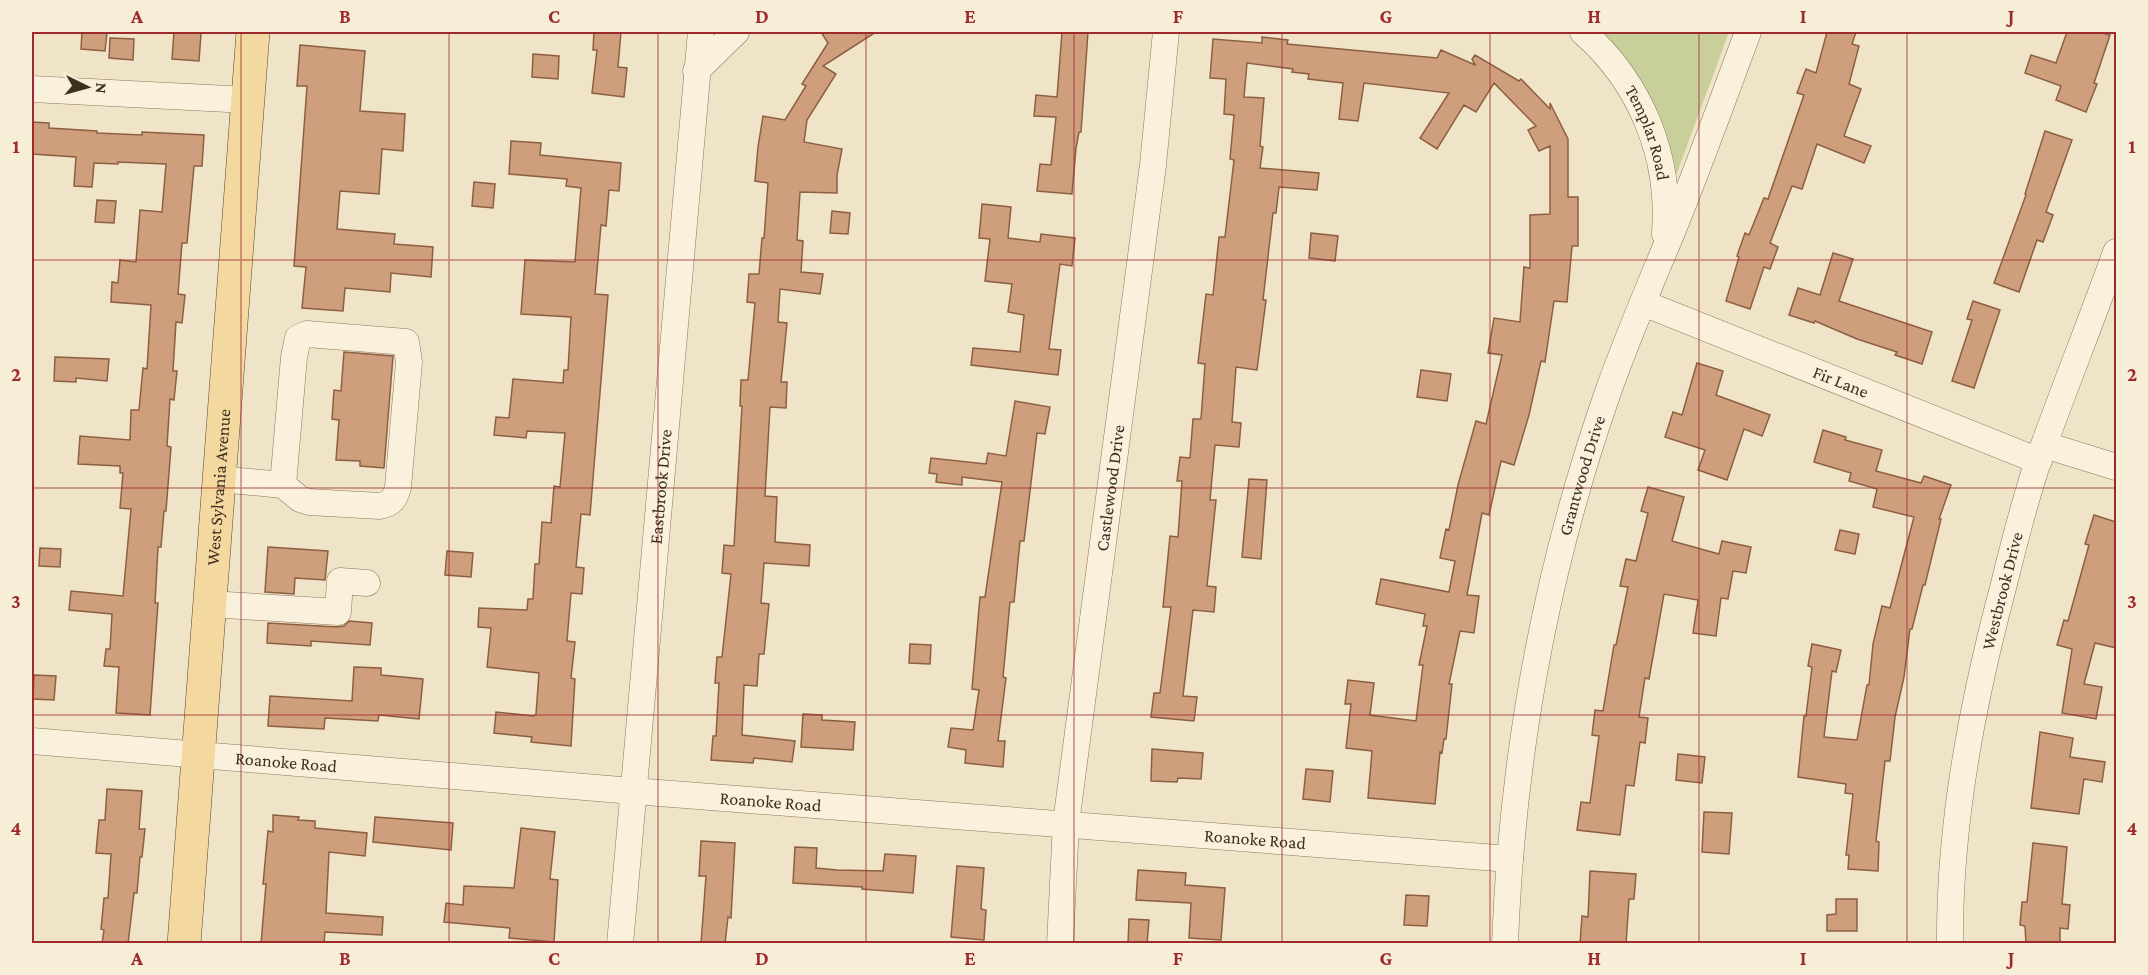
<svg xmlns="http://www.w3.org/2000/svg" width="2148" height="975" font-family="'Crimson Pro',serif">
  <rect width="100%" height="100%" fill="#f0e4c8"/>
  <polygon fill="#c9cf9b" points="1595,32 1729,32 1677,173 1671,176"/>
  <g fill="#cf9f7d" stroke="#8d5f41" stroke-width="1.5">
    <polygon points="82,32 107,32 105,51 81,49"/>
    <polygon points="174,32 201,33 199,61 172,59"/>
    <polygon points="594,32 621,32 618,67 627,68 624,97 592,93 597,50 593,50"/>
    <polygon points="821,32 876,32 823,66 836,74 807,120 804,142 842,149 837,175 837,193 800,192 797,240 803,241 801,272 823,274 820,294 780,289 778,322 787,323 781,382 787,382 786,408 770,407 765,496 777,497 775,542 810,545 809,566 764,563 761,603 769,604 764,654 759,654 757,686 744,685 742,735 795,741 792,762 754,758 753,763 711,760 713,736 716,736 719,683 715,683 717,657 722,657 731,574 722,573 724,545 734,546 742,406 740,406 741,380 748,380 755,303 747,302 749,274 759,274 762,238 764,238 768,183 755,181 758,147 763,116 785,120 806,86 802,84 828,43"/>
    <polygon points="1062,32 1088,32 1081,132 1079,132 1076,148 1072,194 1037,191 1040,164 1051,165 1056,117 1034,116 1036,95 1057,97"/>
    <polygon points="1827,32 1856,32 1852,44 1859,46 1849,84 1861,89 1844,136 1871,146 1864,163 1817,144 1802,189 1792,186 1770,243 1778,247 1770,269 1764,267 1750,309 1726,301 1739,257 1737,256 1745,233 1749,235 1764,198 1768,199 1804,95 1797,93 1806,69 1816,73"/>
    <polygon points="2067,32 2098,32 2110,35 2094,83 2097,84 2086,112 2056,100 2061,86 2025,73 2031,55 2056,63"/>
    <polygon points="1262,37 1288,40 1287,44 1437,58 1441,50 1475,65 1472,59 1475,55 1519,81 1521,79 1550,109 1550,103 1568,139 1568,197 1578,197 1578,246 1572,246 1567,302 1554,301 1545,362 1541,361 1529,415 1514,465 1501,461 1489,515 1482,513 1467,595 1479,596 1474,633 1460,631 1449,684 1452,684 1446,739 1444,739 1442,753 1440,752 1435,804 1368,798 1372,751 1346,748 1351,704 1345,704 1348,680 1374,683 1370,715 1416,721 1423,665 1419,665 1427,626 1423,626 1425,614 1376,604 1381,579 1449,592 1455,561 1440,558 1446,529 1449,530 1458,485 1476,421 1486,424 1502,355 1488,353 1494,318 1520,322 1524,267 1530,268 1530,215 1550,214 1550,146 1539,151 1528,130 1536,126 1494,83 1476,112 1464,105 1437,149 1420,138 1449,93 1364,83 1358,121 1339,119 1343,83 1308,79 1309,74 1292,72 1293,69 1247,63 1244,97 1264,98 1260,146 1263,147 1260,168 1319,173 1317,190 1279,187 1276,213 1273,213 1263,300 1266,300 1257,370 1236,367 1232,422 1241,423 1239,447 1215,445 1210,500 1216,500 1207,586 1216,587 1214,612 1193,610 1183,696 1197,697 1194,721 1151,717 1154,693 1160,693 1171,607 1163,607 1170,536 1178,537 1182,481 1177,481 1180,457 1190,458 1193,419 1201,419 1205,364 1198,363 1206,294 1213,295 1219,237 1225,237 1234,160 1230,159 1234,115 1224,114 1226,79 1210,78 1213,39 1262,43"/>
    <polygon points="110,38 134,39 133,60 109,58"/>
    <polygon points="300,45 365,51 360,111 405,114 403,151 382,149 379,194 340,191 337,229 395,234 394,244 433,247 431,277 391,273 390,292 345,288 343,311 302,308 306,267 294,266 307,86 297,86"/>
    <polygon points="533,54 559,56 558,79 532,77"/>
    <polygon points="32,122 49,123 49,128 97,131 97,133 142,135 142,132 204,135 202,166 194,166 187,243 182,243 178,294 185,295 182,323 176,322 173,371 177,371 174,400 170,399 167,446 171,447 166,511 164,511 161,547 158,547 155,603 158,603 150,715 116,713 119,667 104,666 106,649 110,649 112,614 69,610 71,591 123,596 131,509 120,508 123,473 120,473 120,466 78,464 80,436 130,440 131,410 139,410 143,368 147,369 151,305 111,302 112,282 118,283 120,260 136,262 140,210 162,212 166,164 118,162 118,164 94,163 92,187 74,186 76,157 32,154"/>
    <polygon points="2045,131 2072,140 2046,212 2053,215 2043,242 2037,240 2019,292 1994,283 2026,195 2025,194"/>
    <polygon points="511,141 541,143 540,155 621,163 619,191 609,190 606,226 601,225 595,294 608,295 590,515 581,514 576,567 584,568 582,594 571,593 567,641 575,642 571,678 575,679 571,746 531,742 532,737 494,733 496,712 534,716 536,714 539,673 487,667 491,628 478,627 479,608 527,610 528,599 533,599 535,564 539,564 542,522 551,523 554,486 560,487 565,433 527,431 526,438 494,435 496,417 509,418 513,379 563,383 564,370 568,370 571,317 521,314 525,260 575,262 581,188 566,186 567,179 509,174"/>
    <polygon points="474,182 495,184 493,208 472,206"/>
    <polygon points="97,200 116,201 114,223 95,222"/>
    <polygon points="982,204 1011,207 1008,238 1040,242 1041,234 1075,238 1072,266 1060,264 1049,349 1061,350 1058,375 971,365 973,348 1020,352 1024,315 1008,312 1012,284 985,281 990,239 979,238"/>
    <polygon points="832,211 850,213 848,234 830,233"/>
    <polygon points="1311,233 1338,236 1335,261 1309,258"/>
    <polygon points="1833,253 1853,259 1839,301 1932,332 1922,364 1895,355 1897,352 1857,339 1815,321 1814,323 1789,315 1798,288 1820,295"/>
    <polygon points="1973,301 2000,310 1974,388 1952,381 1972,320 1967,319"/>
    <polygon points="344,352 393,356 384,468 360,466 360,461 336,460 339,420 332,419 334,390 341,391"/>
    <polygon points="55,357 109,359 107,381 76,378 76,382 54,381"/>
    <polygon points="1697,363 1723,371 1716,395 1770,415 1762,436 1744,429 1727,480 1698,470 1705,450 1665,437 1673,412 1682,415"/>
    <polygon points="1421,370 1451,374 1447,401 1417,397"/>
    <polygon points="1015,401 1050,407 1045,434 1037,433 1024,541 1020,541 1014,602 1010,602 1003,677 1006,678 998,741 1005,741 1003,767 965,763 966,750 948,747 951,728 973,730 979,690 972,689 980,597 985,597 1002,482 962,477 962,485 936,482 937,474 929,473 931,458 986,464 988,453 1006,456"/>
    <polygon points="1823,430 1846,437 1845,440 1882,450 1876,471 1921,483 1924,476 1951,485 1939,519 1941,519 1925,585 1923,585 1912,629 1910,629 1904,677 1895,717 1890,761 1885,761 1876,841 1879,842 1878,871 1848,869 1849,855 1846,855 1853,794 1845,793 1846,784 1798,777 1804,716 1806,716 1812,667 1808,666 1812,644 1841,650 1836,672 1832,671 1824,737 1857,740 1867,685 1869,685 1873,644 1882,606 1890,608 1914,517 1873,507 1877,489 1849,481 1851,473 1814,462"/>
    <polygon points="1249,479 1267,480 1261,559 1242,557"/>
    <polygon points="1648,487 1684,497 1672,541 1719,554 1722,541 1751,547 1746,573 1733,571 1728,599 1721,598 1716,636 1693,633 1698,600 1664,594 1649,679 1645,678 1639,717 1648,718 1645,743 1640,742 1634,786 1626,785 1620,835 1577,830 1581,802 1590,803 1599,736 1592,735 1595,710 1603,711 1614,645 1616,645 1628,587 1620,586 1626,559 1636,561 1648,513 1641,511"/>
    <polygon points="2094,515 2116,522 2116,648 2095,643 2084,684 2102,687 2096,719 2062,713 2072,649 2057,645 2064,620 2068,621 2089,545 2085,544"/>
    <polygon points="1840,530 1859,534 1855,554 1835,550"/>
    <polygon points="268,547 328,551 325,580 295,578 294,594 265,592"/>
    <polygon points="40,548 61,549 60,567 39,566"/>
    <polygon points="447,551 473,553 471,577 445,575"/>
    <polygon points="349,621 372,623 370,645 311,641 311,646 267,643 268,623 337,627 344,626"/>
    <polygon points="910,644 931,645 930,664 909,663"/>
    <polygon points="354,667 381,668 381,675 423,679 419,719 379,715 378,721 325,718 324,729 268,726 270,696 352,701"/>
    <polygon points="34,675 56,676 54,700 33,699"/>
    <polygon points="803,714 822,715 822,720 855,722 853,750 801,747"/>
    <polygon points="2040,732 2073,738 2070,757 2105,762 2102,782 2084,779 2079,814 2031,808"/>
    <polygon points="1152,749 1203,753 1201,779 1178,778 1177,782 1151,781"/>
    <polygon points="1678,754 1705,757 1702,783 1676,780"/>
    <polygon points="1306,769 1333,771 1330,802 1303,799"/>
    <polygon points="107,789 142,791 139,829 145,829 142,857 140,857 137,893 134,893 128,944 102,944 104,930 101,929 104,898 108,898 111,854 96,853 99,820 105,820"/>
    <polygon points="1704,812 1732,813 1729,854 1702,852"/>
    <polygon points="273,815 299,817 298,820 315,821 315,828 367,833 365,856 329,852 326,913 383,917 382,935 325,932 324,944 261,944 266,884 263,884 268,831 273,832"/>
    <polygon points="375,817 453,823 451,850 373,842"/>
    <polygon points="521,828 555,832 550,879 558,880 554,942 509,938 510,928 444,922 446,903 463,905 464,886 514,888"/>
    <polygon points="701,841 735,843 731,918 728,917 725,944 701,944 706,876 699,876"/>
    <polygon points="2033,843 2067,847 2062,904 2070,905 2068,929 2060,928 2060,944 2026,944 2025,926 2020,925 2022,902 2027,902"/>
    <polygon points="795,847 817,848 816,868 837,870 883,871 885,854 916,856 913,893 862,889 862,887 793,883"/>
    <polygon points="957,866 984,868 981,909 986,910 984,940 951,937"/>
    <polygon points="1138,870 1186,873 1185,885 1225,888 1221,940 1189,938 1191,903 1136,900"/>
    <polygon points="1590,871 1636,874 1634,899 1629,899 1626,944 1580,944 1582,916 1588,917"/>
    <polygon points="1406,895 1429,896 1427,926 1404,925"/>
    <polygon points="1836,899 1857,899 1857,931 1827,931 1827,915 1836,914"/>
    <polygon points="1129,919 1149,920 1147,944 1128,944"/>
  </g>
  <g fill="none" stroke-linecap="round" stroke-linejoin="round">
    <g stroke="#8d765c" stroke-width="27">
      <g id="minor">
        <path id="s1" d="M1583 32C1641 83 1671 157 1665 234"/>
        <polyline points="696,71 736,32"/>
        <polyline points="32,89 248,100"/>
        <path id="s2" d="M1643 303 2039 461"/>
        <polyline points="2045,445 2116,467"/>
        <path d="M219 479 283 485 300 499 309 502 380 506C392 503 395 499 398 487L409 362 406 342 307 334 298 338 294 357 283 485"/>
        <polyline points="210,604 338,612 340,581 367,583"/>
        <path id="s3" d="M32 741 633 791 1510 859"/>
        <path id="s4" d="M620 944 701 32"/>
        <path id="s5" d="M1060 944 1066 823 1153 165 1166 32"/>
        <path id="s6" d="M1505 944C1512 756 1546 569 1608 392 1627 338 1650 285 1672 232 1699 166 1723 99 1748 32"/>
        <path id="s7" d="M1950 944C1949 823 1973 700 2004 584 2014 543 2025 501 2038 461 2063 391 2091 322 2116 252"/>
      </g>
    </g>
    <g stroke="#5b4430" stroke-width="34">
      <g id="major">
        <path id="s8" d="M184 944 253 32"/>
      </g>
    </g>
    <use href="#minor" stroke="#faf1dc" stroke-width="26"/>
    <use href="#major" stroke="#f3d9a0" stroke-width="33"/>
  </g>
  <path fill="none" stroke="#9e2a2b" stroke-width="1.5" stroke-opacity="0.55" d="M241 32V944M449 32V944M658 32V944M866 32V944M1074 32V944M1282 32V944M1490 32V944M1699 32V944M1907 32V944M32 260H2116M32 488H2116M32 715H2116"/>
  <g text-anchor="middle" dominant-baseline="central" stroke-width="4.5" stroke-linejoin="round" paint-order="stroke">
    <g font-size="18" fill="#3d2e20" stroke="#f7eed8">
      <text stroke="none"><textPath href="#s1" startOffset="122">Templar Road</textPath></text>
      <text stroke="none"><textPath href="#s2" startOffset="213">Fir Lane</textPath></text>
      <text stroke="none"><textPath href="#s6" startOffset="476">Grantwood Drive</textPath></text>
      <text stroke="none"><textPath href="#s4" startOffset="459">Eastbrook Drive</textPath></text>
      <text stroke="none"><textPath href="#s5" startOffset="459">Castlewood Drive</textPath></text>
      <text stroke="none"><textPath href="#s8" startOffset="458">West Sylvania Avenue</textPath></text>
      <text stroke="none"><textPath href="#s7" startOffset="358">Westbrook Drive</textPath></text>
      <text stroke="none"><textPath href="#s3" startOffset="255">Roanoke Road</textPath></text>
      <text stroke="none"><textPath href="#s3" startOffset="741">Roanoke Road</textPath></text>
      <text stroke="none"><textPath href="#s3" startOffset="1227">Roanoke Road</textPath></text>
    </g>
  </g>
  <rect width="2148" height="975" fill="none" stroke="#f7eed8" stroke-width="66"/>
  <g transform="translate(87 87) rotate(95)" stroke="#f7eed8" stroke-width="4.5" paint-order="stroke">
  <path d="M0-4.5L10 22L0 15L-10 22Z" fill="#3d2e20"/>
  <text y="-9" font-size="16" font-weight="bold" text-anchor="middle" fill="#3d2e20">N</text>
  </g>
  <rect x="33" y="33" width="2082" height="909" fill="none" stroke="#9e2a2b" stroke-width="2"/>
  <g font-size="20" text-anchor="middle" font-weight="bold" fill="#9e2a2b">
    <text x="137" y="23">A</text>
    <text x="345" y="23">B</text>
    <text x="554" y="23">C</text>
    <text x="762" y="23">D</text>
    <text x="970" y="23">E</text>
    <text x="1178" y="23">F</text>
    <text x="1386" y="23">G</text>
    <text x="1594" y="23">H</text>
    <text x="1803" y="23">I</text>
    <text x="2011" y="23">J</text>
    <text x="16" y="153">1</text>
    <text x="2132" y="153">1</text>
    <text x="16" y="381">2</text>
    <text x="2132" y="381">2</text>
    <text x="16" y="608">3</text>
    <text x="2132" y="608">3</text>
    <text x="16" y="835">4</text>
    <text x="2132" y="835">4</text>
    <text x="137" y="965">A</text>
    <text x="345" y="965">B</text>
    <text x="554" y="965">C</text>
    <text x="762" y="965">D</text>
    <text x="970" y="965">E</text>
    <text x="1178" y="965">F</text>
    <text x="1386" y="965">G</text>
    <text x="1594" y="965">H</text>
    <text x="1803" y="965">I</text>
    <text x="2011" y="965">J</text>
  </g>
</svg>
